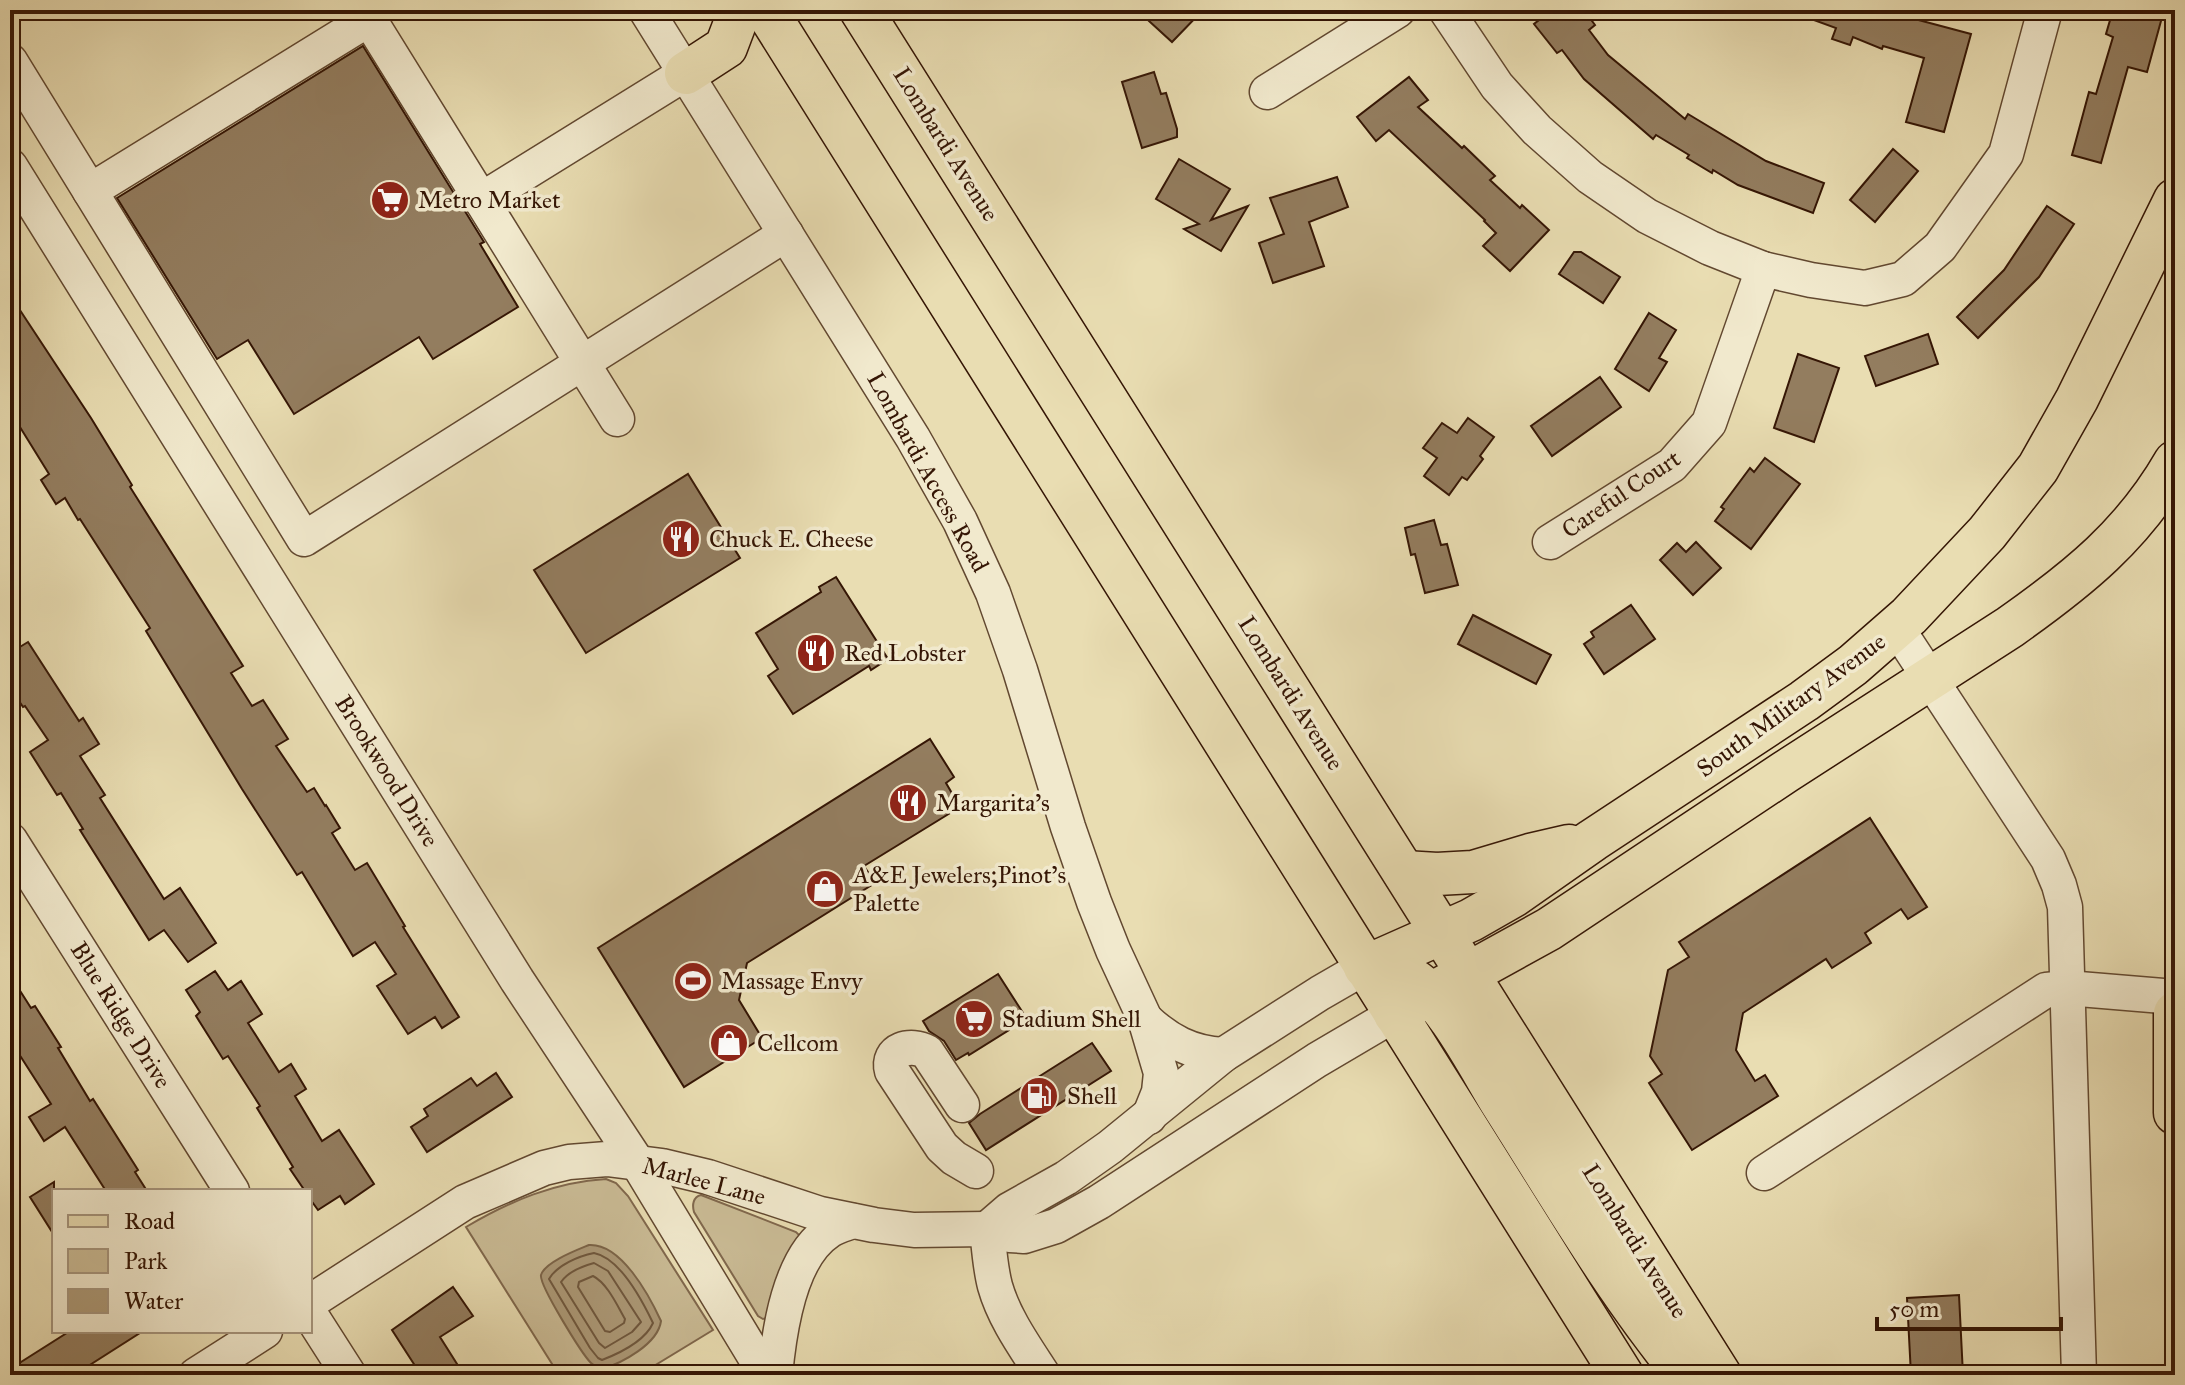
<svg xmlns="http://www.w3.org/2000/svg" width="2185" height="1385" font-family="'IM FELL Great Primer',serif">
  <rect width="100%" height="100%" fill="#e9ddb2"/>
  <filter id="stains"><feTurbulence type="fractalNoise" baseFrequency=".0025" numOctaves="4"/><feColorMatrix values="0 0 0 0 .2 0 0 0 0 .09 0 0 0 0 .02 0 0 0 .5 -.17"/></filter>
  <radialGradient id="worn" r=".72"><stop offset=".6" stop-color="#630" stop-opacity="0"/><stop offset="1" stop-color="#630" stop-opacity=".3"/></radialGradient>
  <g fill="#cabb95" stroke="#80684d" stroke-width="2">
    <path d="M606 1179 616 1183 628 1196 713 1330 639 1375H559L466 1227C510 1201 555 1182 606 1179Z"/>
    <path d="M701 1195 796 1232 800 1236 771 1317 763 1319 758 1316 694 1212C692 1205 693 1197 701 1195Z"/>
  </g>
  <path fill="#ac9977" stroke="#7c6549" stroke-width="2" d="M589 1245C621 1243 649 1295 661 1321 658 1344 622 1363 602 1369 596 1367 595 1367 591 1363 582 1354 539 1285 541 1275 545 1262 577 1250 589 1245Z"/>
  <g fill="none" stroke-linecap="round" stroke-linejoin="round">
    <g stroke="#70583e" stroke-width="2">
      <path d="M594 1253C620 1258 642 1300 653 1323 645 1341 620 1353 602 1360L598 1358 590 1348 549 1279C557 1265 579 1256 594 1253Z"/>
      <path d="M594 1263 608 1271 641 1322 632 1332 605 1348 599 1343 561 1282C568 1272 583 1266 594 1263Z"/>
      <path d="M593 1276C607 1283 617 1305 625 1319L624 1323 610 1332 605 1331 578 1287 579 1282Z"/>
    </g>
  </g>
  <g fill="#937d5f" stroke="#351605" stroke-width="2">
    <polygon points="1137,10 1203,10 1172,42"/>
    <polygon points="1552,10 1584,10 1595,25 1589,30 1608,55 1685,119 1688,114 1766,161 1824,183 1813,213 1738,185 1713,170 1712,173 1687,158 1689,155 1656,135 1653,139 1584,79 1562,50 1557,53 1534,24"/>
    <polygon points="1792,10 1897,10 1896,14 1971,34 1944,132 1906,122 1924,58 1883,46 1882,49 1853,37 1850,45 1832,39 1836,28 1792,12"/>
    <polygon points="2113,10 2164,10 2147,72 2128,67 2101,163 2072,155 2089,92 2096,94 2113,37 2106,34"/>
    <polygon points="363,46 484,242 480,244 518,307 433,359 419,337 294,414 248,340 217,359 117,198"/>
    <polygon points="1154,72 1161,94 1166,93 1177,129 1177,137 1142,148 1122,82"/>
    <polygon points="1409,77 1428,100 1418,107 1462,148 1464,146 1495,176 1490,180 1520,208 1522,205 1549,230 1510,271 1483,246 1496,233 1484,221 1485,220 1389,130 1376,141 1357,117"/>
    <polygon points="1893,149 1918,171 1875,222 1850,200"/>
    <polygon points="1179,159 1230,189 1211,220 1248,206 1221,251 1184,229 1199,224 1156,199"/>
    <polygon points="1337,177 1348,207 1309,222 1324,266 1273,283 1259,243 1284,234 1270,198"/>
    <polygon points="2047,206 2074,224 2039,277 1978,338 1957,317 2004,270"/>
    <polygon points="1574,252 1581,252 1620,277 1603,303 1559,274"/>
    <polygon points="10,295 91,418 132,485 130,487 243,666 231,673 252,706 263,700 288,739 276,746 307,792 314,788 325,806 326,805 340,828 332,833 355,870 367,863 405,926 403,927 459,1017 442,1028 435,1017 408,1034 377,986 396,974 375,942 353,956 302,872 297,875 242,789 146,631 150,628 80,519 78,520 65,498 56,504 41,480 49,474 10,411"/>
    <polygon points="1649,313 1676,330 1659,358 1667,362 1649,391 1615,369"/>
    <polygon points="1928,334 1938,364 1876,386 1865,356"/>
    <polygon points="1798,354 1839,368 1814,442 1774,428"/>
    <polygon points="1600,377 1621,407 1552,456 1531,426"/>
    <polygon points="1468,418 1494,437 1480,456 1483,459 1467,480 1462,477 1449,495 1424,476 1437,458 1423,448 1442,423 1457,433"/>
    <polygon points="1765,458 1800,484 1751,549 1715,521 1724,509 1721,507 1750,468 1754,472"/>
    <polygon points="688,474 740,558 586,653 534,570"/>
    <polygon points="1434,520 1441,545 1447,544 1458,585 1425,593 1415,554 1411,555 1405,528"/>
    <polygon points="1696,542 1721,568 1693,595 1660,560 1677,543 1686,552"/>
    <polygon points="836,577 888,659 871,670 869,666 793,714 768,676 778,669 756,633 821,592 819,587"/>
    <polygon points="1631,605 1655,639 1604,674 1584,644 1594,637 1591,632"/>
    <polygon points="1473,615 1551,655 1536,684 1458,644"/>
    <polygon points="28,642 79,721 83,718 99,744 80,756 105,795 100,798 164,899 180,888 216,943 188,962 164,930 149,940 80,830 83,829 61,793 57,795 30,752 48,740 25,706 23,707 10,687 10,653"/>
    <polygon points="930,739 954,777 946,783 960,807 864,866 875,883 747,963 739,1000 762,1038 684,1087 598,948"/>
    <polygon points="1870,818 1927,907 1908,919 1901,909 1865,933 1871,943 1832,968 1826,959 1743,1013 1736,1050 1755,1081 1765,1075 1778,1096 1692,1150 1649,1083 1662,1074 1650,1056 1668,970 1689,957 1679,942"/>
    <polygon points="215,971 228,990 241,981 262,1014 248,1023 279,1072 291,1064 306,1089 295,1096 322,1141 339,1130 374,1184 345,1204 340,1196 318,1210 310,1199 310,1191 305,1191 290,1169 293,1167 257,1108 260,1106 228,1056 223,1059 196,1016 200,1012 186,990"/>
    <polygon points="998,974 1025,1016 1008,1027 1009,1030 969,1055 968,1053 956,1060 944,1041 929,1031 923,1021"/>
    <polygon points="10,975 31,1008 35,1006 61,1047 58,1048 90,1101 93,1099 138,1170 135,1172 147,1191 106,1191 65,1127 44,1141 29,1117 51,1104 10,1040"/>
    <polygon points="1092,1043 1111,1071 986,1150 969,1123 980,1114"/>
    <polygon points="496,1073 512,1097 427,1152 411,1127 428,1116 424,1109 471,1078 477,1086"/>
    <polygon points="54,1182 54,1235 30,1197"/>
    <polygon points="453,1287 473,1316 440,1337 464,1375 421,1375 392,1330"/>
    <polygon points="1959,1295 1963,1375 1911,1375 1907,1298"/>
    <polygon points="70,1331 143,1331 74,1375 10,1375 10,1369"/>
  </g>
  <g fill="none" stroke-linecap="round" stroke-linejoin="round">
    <g stroke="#624830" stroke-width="37">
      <g id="minor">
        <polyline points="646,10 913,438 960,521 993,593 1020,670 1068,827 1094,902 1113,950 1145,1019 1161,1073 1159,1092 1149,1117"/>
        <polyline points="1446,10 1497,86 1537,130 1590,177 1647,216 1710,248 1763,269 1811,280 1865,288 1903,279 1940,247 2006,154 2045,10"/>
        <polyline points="10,61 304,539 786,234"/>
        <polyline points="1267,92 1398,10"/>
        <polyline points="10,166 517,980 637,1162 766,1375"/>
        <polyline points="90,191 369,19 617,419"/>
        <polyline points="481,200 686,73"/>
        <polyline points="1550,542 1672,465 1709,423 1763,269"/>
        <polyline points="1897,628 2048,859 2059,885 2065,907 2079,1375"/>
        <polyline points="10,840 232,1191"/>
        <path d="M1145 1019C1168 1041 1191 1053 1223 1055"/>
        <path d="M962 1105 927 1052C911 1043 886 1049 892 1071L942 1147 954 1158 976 1171"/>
        <polyline points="1764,1173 2046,990 2067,988 2175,997"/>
        <polyline points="987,1229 1009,1210 1066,1178 1110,1147 1223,1055 1320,993 1365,967"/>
        <path d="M987 1229C989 1247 990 1267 995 1286 1004 1318 1025 1347 1043 1375"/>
        <polyline points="310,1302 465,1202 544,1168 569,1162 607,1159 662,1166 708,1177 820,1214 874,1225 914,1230 987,1229 1010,1235 1024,1236 1056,1226 1099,1202 1317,1060 1395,1014"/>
        <polyline points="310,1314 349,1375"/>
        <polyline points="196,1375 265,1331"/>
        <path d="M775 1375C779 1332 789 1257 829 1231 836 1226 845 1224 853 1221"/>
      </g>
    </g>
    <g stroke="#351605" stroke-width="45">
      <g id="major">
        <polyline points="766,10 1622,1375"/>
        <polyline points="861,10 1720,1375"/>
        <polyline points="686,73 726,47 740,10"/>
        <polyline points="1404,872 1437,874 1473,872 1530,855 1569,846"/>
        <polyline points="1365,967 1471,920 1513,896 1593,840 1804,701 1853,665 1909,616 1987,533 2038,468 2077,399 2175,200"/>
        <path d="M1412 979C1445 999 1480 1068 1501 1102 1560 1195 1615 1290 1685 1375"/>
        <polyline points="2175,1013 2175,1113"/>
        <path d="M1395 1014 1549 929 1785 772 2010 627C2078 579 2133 535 2175 462"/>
      </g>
    </g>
    <use href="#minor" stroke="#f1e9cd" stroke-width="34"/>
    <use href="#major" stroke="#e9ddb2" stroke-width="42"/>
  </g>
  <defs>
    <g id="supermarket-disc" transform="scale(2)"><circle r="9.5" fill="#8f2418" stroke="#f1e9cd"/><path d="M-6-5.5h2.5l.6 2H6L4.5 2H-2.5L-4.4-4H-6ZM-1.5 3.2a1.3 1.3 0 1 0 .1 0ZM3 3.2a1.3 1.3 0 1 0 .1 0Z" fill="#fff"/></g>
    <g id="restaurant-disc" transform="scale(2)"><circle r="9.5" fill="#8f2418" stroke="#f1e9cd"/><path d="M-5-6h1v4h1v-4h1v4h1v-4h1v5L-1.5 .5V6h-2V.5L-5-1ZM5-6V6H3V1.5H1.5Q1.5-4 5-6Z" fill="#fff"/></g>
    <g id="shop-disc" transform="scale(2)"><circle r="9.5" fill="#8f2418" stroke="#f1e9cd"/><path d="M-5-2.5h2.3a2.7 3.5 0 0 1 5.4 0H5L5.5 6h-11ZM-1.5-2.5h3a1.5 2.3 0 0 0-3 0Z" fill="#fff"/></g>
    <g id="stadium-disc" transform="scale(2)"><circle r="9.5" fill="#8f2418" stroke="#f1e9cd"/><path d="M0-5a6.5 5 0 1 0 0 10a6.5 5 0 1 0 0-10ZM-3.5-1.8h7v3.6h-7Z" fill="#fff"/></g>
    <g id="fuel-disc" transform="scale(2)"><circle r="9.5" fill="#8f2418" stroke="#f1e9cd"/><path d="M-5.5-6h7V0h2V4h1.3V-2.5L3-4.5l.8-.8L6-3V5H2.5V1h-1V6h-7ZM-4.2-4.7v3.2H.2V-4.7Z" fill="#fff"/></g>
  </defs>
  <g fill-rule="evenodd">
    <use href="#supermarket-disc" x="390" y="200"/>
    <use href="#restaurant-disc" x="681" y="539"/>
    <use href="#restaurant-disc" x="816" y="653"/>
    <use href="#restaurant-disc" x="908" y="803"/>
    <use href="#shop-disc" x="825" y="889"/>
    <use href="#stadium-disc" x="693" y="981"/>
    <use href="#supermarket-disc" x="974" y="1019"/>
    <use href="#shop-disc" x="729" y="1043"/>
    <use href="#fuel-disc" x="1039" y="1096"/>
  </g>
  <g text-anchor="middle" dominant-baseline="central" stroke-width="7" stroke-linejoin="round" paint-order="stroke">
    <g font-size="24" fill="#351605" stroke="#f1e9cd">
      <text transform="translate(946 144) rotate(58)">Lombardi Avenue</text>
      <text transform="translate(928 472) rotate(61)">Lombardi Access Road</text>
      <text transform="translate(1621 494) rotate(-34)">Careful Court</text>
      <text transform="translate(1291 693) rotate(58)">Lombardi Avenue</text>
      <text transform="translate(1791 705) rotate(-36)">South Military Avenue</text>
      <text transform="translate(387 771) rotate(58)">Brookwood Drive</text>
      <text transform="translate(121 1015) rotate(58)">Blue Ridge Drive</text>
      <text transform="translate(704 1181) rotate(15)">Marlee Lane</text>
      <text transform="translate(1635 1241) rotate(58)">Lombardi Avenue</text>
    </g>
    <g font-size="24" fill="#351605" stroke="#f1e9cd" text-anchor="start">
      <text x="418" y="200">Metro Market</text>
      <text x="709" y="539">Chuck E. Cheese</text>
      <text x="844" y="653">Red Lobster</text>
      <text x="936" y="803">Margarita's</text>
      <text x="853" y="875">A&amp;E Jewelers;Pinot's<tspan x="853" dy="28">Palette</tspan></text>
      <text x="721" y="981">Massage Envy</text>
      <text x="1002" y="1019">Stadium Shell</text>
      <text x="757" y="1043">Cellcom</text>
      <text x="1067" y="1096">Shell</text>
    </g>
  </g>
  <rect width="2185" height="1385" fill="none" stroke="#e9ddb2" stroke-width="40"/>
  <rect x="12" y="12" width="2161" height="1361" fill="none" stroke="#351605" stroke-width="4"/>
  <rect x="20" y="20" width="2145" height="1345" fill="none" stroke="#351605" stroke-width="2"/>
  <rect x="52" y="1189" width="260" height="144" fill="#f1e9cd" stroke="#a6957d" stroke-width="2"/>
  <rect x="68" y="1215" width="40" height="12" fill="#e9ddb2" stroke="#a6957d" stroke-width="2"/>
  <text x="124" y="1229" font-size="24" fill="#351605">Road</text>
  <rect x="68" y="1249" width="40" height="24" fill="#cabb95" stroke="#a6957d" stroke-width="2"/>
  <text x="124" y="1269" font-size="24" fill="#351605">Park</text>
  <rect x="68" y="1289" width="40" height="24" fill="#ac9977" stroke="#a6957d" stroke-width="2"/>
  <text x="124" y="1309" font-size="24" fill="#351605">Water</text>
  <path d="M1877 1317v12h184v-12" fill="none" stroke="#351605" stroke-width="4"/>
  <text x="1889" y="1317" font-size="24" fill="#351605" stroke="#f1e9cd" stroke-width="6" paint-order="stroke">50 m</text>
  <rect width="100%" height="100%" filter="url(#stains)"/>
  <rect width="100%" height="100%" fill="url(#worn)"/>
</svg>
